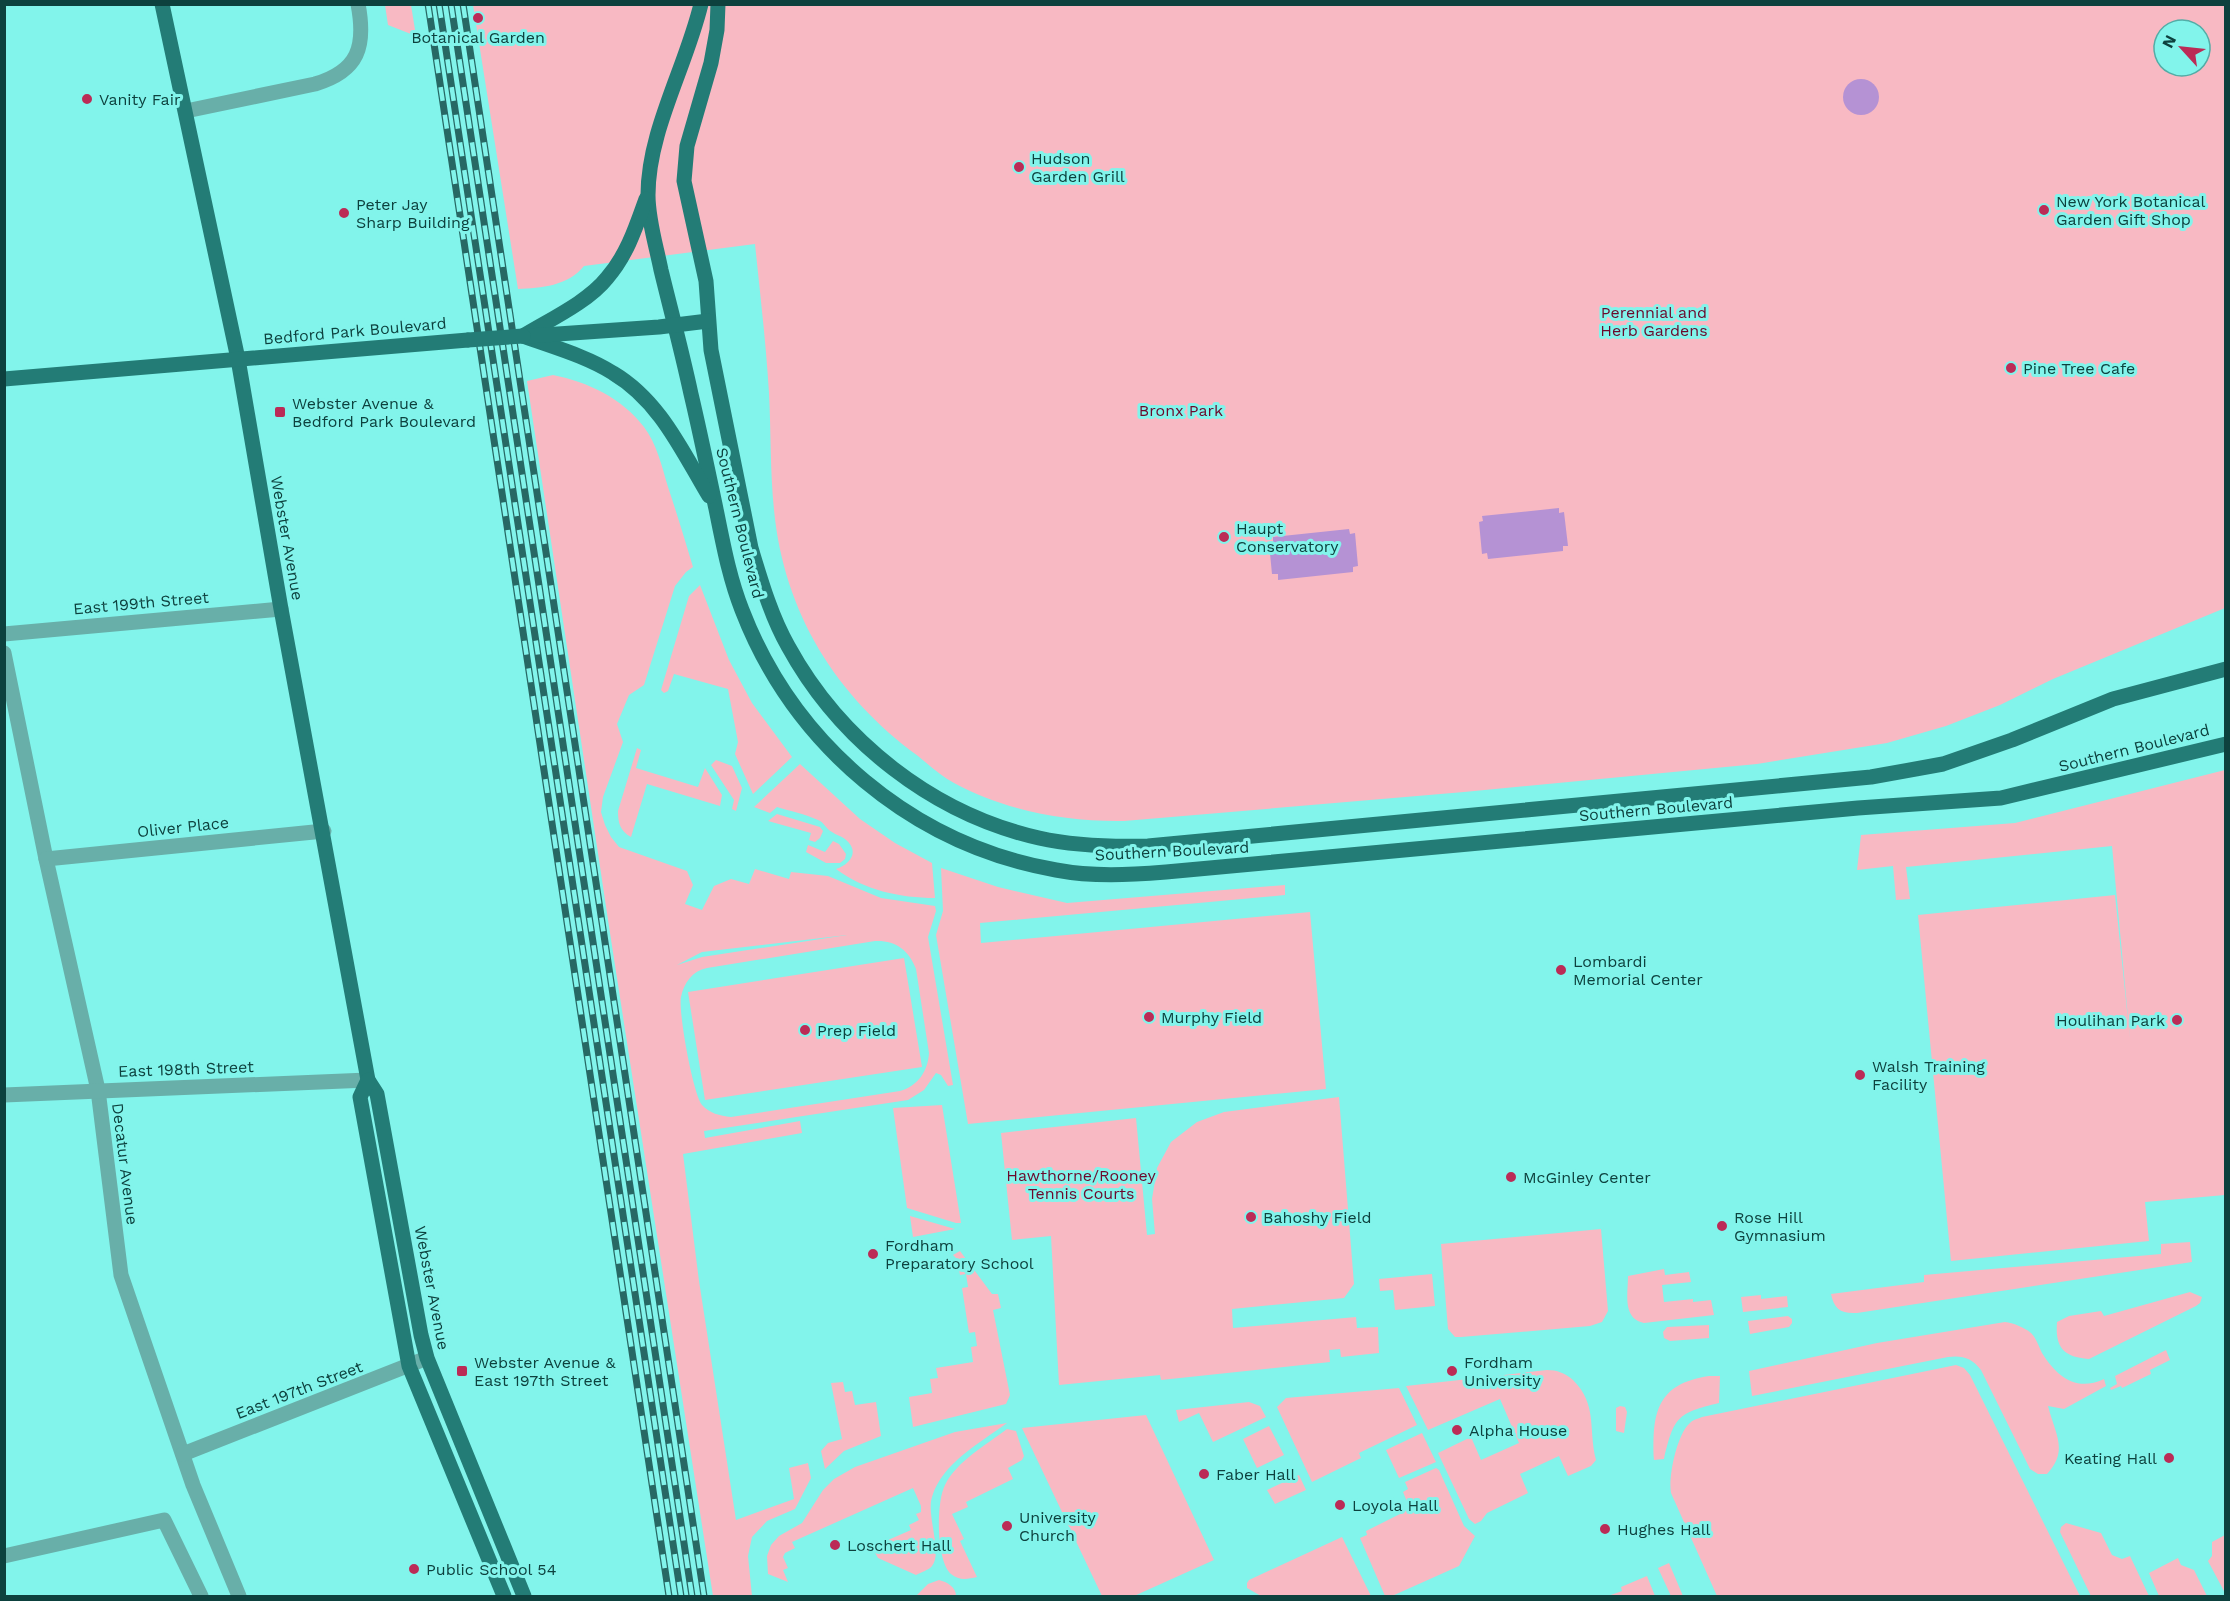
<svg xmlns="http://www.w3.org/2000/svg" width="2230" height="1601" font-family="'Work Sans',sans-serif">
  <rect width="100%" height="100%" fill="#82f4eb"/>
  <g fill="#f8b9c3" fill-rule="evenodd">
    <polygon points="385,5 411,5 416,36 388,25"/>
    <path d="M473 5H2225V608L2053 679 2000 705 1946 726 1887 743 1757 764 1464 792 1124 821C1066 822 1006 811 954 783 941 776 929 765 918 756 836 696 784 613 774 510 770 471 771 432 769 393 766 343 760 293 755 244L584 266C568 286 541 288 518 289ZM2164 30H2200V66H2164Z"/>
    <path d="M553 375C588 382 622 398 644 427 657 444 662 467 668 487 677 514 685 540 693 567L686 572 675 586 644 685 629 695 617 724 623 742 603 797 601 812 605 825 611 837 619 847 687 871 693 885 685 904 702 910 714 886 731 879 749 884 755 869 789 879 791 872 828 876 881 898 935 906 936 911 928 937 953 1085 948 1086 941 1075 936 1073 924 1090 908 1100 704 1131 705 1138 800 1121 802 1133 683 1154 699 1281 736 1520 794 1499 789 1468 808 1463 811 1478 795 1509 767 1521 752 1537 748 1556 752 1596H713L610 933 527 381ZM847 935 702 957 677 965 702 952ZM875 941C895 940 909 950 916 969L929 1053C928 1071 918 1086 900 1091L731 1117C720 1116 709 1113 702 1105 693 1094 678 1011 681 997 684 983 692 971 707 968Z"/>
    <polygon points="700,585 729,660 752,703 792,757 753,794 735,754 738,742 728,689 674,674 668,691 664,693 661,690 689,596"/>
    <path d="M637 748 641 750 636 768 698 787 705 768 722 795 720 806 647 784 631 837C620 831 618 823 618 811Z"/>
    <polygon points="716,760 732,766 742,788 736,811 732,809 734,800 711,765"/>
    <path d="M800 764 860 819 895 843 932 863 935 898C900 898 864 890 836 869 851 864 860 851 845 839 841 836 836 835 832 832 826 829 824 822 818 820 805 814 790 811 777 807L770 813 754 807Z"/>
    <polygon points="2225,770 2225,1195 2145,1202 2149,1241 1951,1261 1918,915 2115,895 2130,1039 2112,846 1906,867 1910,899 1896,900 1893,866 1857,870 1861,835 2015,823"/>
    <polygon points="777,814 820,827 823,831 820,838 815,842 809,840 811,833 768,821"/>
    <polygon points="833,841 839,844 846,854 845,859 840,863 826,863 806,852 808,845 825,852"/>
    <polygon points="941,868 998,887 1067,903 1285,885 1285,895 980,923 981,943 1310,912 1326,1089 968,1124 936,935 943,911"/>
    <polygon points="904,958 922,1067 705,1100 688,992"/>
    <polygon points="1339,1097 1354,1284 1344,1298 1232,1309 1233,1328 1356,1317 1357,1328 1378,1327 1379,1353 1341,1357 1340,1349 1329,1350 1330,1362 1161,1380 1160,1375 1059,1385 1051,1236 1012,1240 1001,1133 1136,1118 1147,1235 1155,1234 1152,1199 1157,1168 1171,1142 1197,1122 1224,1112"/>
    <polygon points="942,1105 961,1223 956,1223 907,1208 893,1108"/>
    <polygon points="910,1216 955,1229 913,1237"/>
    <polygon points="1601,1229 1608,1311 1602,1322 1590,1326 1461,1337 1455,1337 1448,1329 1441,1244"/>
    <path d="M2190 1242 2192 1262 1857 1313C1841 1314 1834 1309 1831 1294L1924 1282V1275L2161 1254V1244Z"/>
    <polygon points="960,1251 992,1294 998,1294 1001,1308 993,1310 1010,1395 1006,1404 913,1427 909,1397 932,1393 930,1379 938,1378 936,1368 973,1362 971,1347 977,1346 975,1332 969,1333 962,1288 968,1287 966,1274 960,1275 957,1259 953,1255"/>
    <path d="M1664 1269 1665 1275 1689 1272 1691 1282 1662 1285 1664 1302 1693 1299V1302L1711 1300 1714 1315 1644 1323C1622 1318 1628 1294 1628 1276Z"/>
    <polygon points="1432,1274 1435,1306 1395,1310 1393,1290 1380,1291 1379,1279"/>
    <path d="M2190 1292 2202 1297 2200 1303 2196 1306 2089 1359C2063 1357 2055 1347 2057 1322L2069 1316 2101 1311 2104 1316Z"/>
    <polygon points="1761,1295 1761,1299 1787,1296 1788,1307 1743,1312 1741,1297"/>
    <polygon points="1788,1316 1792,1319 1792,1323 1789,1327 1750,1334 1748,1321"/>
    <path d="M2005 1322C2013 1323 2024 1327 2031 1333 2036 1338 2039 1347 2042 1353 2057 1377 2076 1392 2104 1379L2106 1386 2064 1409 2048 1406C2055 1434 2069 1450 2047 1474H2038L2030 1469 1981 1370C1972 1358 1962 1355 1948 1357L1752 1396 1749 1371 1877 1343Z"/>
    <polygon points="1709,1325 1709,1338 1670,1341 1664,1338 1663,1332 1667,1327"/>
    <polygon points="2166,1350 2170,1360 2150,1370 2151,1374 2122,1388 2121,1386 2111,1390 2110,1388 2117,1384 2115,1376"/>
    <path d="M1956 1365 1964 1368 1970 1375 2080 1596H1717L1671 1493C1668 1477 1677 1435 1689 1424 1692 1420 1697 1419 1702 1417Z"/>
    <path d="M1547 1370C1557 1370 1565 1373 1573 1380 1598 1405 1588 1429 1596 1460L1591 1466 1568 1476 1559 1456 1520 1474 1528 1493 1487 1513 1481 1521 1475 1524 1469 1519 1438 1453 1471 1437 1481 1460 1519 1443 1500 1399 1428 1430 1406 1386Z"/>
    <path d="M1709 1376H1720L1719 1403C1677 1413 1674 1417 1664 1459L1654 1460C1652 1412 1657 1384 1709 1376Z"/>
    <polygon points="843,1382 845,1392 852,1391 855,1405 876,1402 881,1436 844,1451 825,1469 821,1451 828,1443 842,1439 831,1383"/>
    <polygon points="1399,1388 1417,1425 1359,1453 1361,1458 1312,1482 1277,1407 1286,1398"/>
    <polygon points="1249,1402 1260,1406 1266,1417 1213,1442 1199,1413 1179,1422 1176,1410"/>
    <polygon points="1620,1406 1625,1407 1627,1412 1624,1433 1616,1431 1616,1408"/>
    <polygon points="1146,1415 1214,1560 1134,1596 1102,1596 1022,1428"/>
    <path d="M1007 1423C980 1443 942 1463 932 1497 926 1515 943 1553 932 1566 929 1570 921 1572 916 1575L878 1558 872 1547 911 1530 909 1525 919 1520 916 1514 921 1512V1506L913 1488 792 1542 795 1548 785 1553 783 1557 788 1568 783 1570 788 1582 768 1574 767 1556 771 1545 779 1536 802 1523 823 1490 834 1479 855 1467 955 1432Z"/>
    <polygon points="1269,1426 1284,1455 1257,1468 1243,1439"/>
    <path d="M1007 1429 1016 1431 1024 1456 1022 1460 1008 1468 1013 1479 966 1502 968 1507 952 1514 964 1539 960 1541 977 1577C968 1579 959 1581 951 1574 936 1561 936 1502 945 1485 957 1461 986 1445 1007 1429Z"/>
    <polygon points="1422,1433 1436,1462 1399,1478 1386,1450"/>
    <polygon points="1436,1468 1439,1470 1464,1526 1475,1536 1459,1566 1392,1596 1385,1596 1360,1538 1367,1535 1366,1531 1410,1509 1403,1492 1408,1489 1405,1482"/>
    <polygon points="1299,1475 1306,1490 1275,1504 1267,1490"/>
    <polygon points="2066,1523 2101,1533 2112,1555 2122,1559 2130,1556 2149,1596 2091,1596 2060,1532 2061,1527"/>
    <polygon points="2225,1535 2225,1593 2208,1561 2212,1556 2212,1542"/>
    <polygon points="1342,1537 1371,1596 1261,1596 1247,1588 1247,1583 1249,1580"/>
    <polygon points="2178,1558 2181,1565 2194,1570 2207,1596 2159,1596 2149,1573"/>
    <polygon points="1669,1563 1683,1596 1671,1596 1658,1568"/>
    <polygon points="1647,1576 1655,1596 1608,1596 1622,1591 1621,1587"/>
    <path d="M939 1580C947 1582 956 1587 956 1596H916L928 1584Z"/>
  </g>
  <g fill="#b592d4">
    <circle cx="1861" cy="97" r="18"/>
    <polygon points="1559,508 1559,513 1564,512 1568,546 1563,546 1563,551 1488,559 1487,553 1482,554 1479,522 1483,521 1482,516"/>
    <polygon points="1349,529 1350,534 1355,533 1358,566 1353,567 1353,572 1278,580 1278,574 1272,574 1269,543 1273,542 1273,537"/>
  </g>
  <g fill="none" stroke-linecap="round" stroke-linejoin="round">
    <g stroke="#68afa9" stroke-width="15">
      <path d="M186 111 315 84C359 71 366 46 358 4"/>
      <polyline points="4,634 281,609"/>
      <polyline points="4,653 46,859 98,1090 121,1275 193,1485 239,1596"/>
      <polyline points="46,859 324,831"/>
      <polyline points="4,1095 368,1080"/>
      <polyline points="183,1454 427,1358"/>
      <polyline points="4,1556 164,1520 201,1596"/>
    </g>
    <g stroke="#237c76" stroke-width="15">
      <polyline points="162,4 238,359 281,609 368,1080 377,1094 421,1335 427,1358 524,1596"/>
      <path d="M701 4C686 67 648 131 648 195 648 220 656 245 661 270 671 311 682 352 691 394 700 432 708 471 716 509 723 543 729 577 742 610 794 745 913 845 1056 870 1093 877 1129 875 1166 872L1858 808 2001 798 2226 744"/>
      <path d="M718 4 717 30 711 63 687 146 684 181 706 281 711 350 751 548C761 581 771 616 788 646 840 741 933 814 1039 838 1075 846 1111 847 1148 846L1871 777 1943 764 2012 740 2113 699 2226 669"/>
      <path d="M523 336C553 347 586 356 613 373 660 401 682 451 709 496"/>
      <path d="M523 336C549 320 588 302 607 278 627 255 636 227 646 199"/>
      <polyline points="529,336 659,327 708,321"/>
      <polyline points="4,379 468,340"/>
      <polyline points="368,1080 360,1097 409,1366 504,1596"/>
    </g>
    <g stroke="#276864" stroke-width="7">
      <g id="rail">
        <polyline points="428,4 669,1596"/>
        <polyline points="439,4 681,1596"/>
        <polyline points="451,4 692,1596"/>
        <polyline points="463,4 704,1596"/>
      </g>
    </g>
    <use href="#rail" stroke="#82f4eb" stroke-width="4.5" stroke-dasharray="14" stroke-linecap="butt"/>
    <polyline stroke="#237c76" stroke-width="15" points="468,340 523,336"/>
  </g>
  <g fill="#bb2b56" stroke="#82f4eb" stroke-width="2">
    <circle cx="478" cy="18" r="6"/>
    <circle cx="87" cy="99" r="6"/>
    <circle cx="1019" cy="167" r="6"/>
    <circle cx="2044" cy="210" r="6"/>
    <circle cx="344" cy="213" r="6"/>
    <circle cx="2011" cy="368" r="6"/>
    <rect x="274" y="406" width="12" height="12" rx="3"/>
    <circle cx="1224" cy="537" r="6"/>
    <circle cx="1561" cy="970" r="6"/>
    <circle cx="1149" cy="1017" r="6"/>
    <circle cx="2177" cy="1020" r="6"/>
    <circle cx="805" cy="1030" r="6"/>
    <circle cx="1860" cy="1075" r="6"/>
    <circle cx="1511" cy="1177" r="6"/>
    <circle cx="1251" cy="1217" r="6"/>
    <circle cx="1722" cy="1226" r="6"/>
    <circle cx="873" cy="1254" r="6"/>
    <rect x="456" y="1365" width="12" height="12" rx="3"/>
    <circle cx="1452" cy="1371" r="6"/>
    <circle cx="1457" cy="1430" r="6"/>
    <circle cx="2169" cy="1458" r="6"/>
    <circle cx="1204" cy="1474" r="6"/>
    <circle cx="1340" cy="1505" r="6"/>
    <circle cx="1007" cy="1526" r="6"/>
    <circle cx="1605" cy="1529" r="6"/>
    <circle cx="835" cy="1545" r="6"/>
    <circle cx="414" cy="1569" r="6"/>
  </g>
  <g text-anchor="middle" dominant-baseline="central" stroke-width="6" stroke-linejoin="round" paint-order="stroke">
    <g font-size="16" fill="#0d413e" stroke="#82f4eb" text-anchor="start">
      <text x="478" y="37" text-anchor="middle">Botanical Garden</text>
      <text x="99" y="99">Vanity Fair</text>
      <text x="1031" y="158">Hudson<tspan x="1031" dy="18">Garden Grill</tspan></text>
      <text x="2056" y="201">New York Botanical<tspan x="2056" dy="18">Garden Gift Shop</tspan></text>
      <text x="356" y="204">Peter Jay<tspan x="356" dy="18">Sharp Building</tspan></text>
      <text x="2023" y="368">Pine Tree Cafe</text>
      <text x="292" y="403">Webster Avenue &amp;<tspan x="292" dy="18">Bedford Park Boulevard</tspan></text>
      <text x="1236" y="528">Haupt<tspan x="1236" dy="18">Conservatory</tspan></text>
      <text x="1573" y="961">Lombardi<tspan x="1573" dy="18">Memorial Center</tspan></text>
      <text x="1161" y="1017">Murphy Field</text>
      <text x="2165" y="1020" text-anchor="end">Houlihan Park</text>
      <text x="817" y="1030">Prep Field</text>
      <text x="1872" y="1066">Walsh Training<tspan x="1872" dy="18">Facility</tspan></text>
      <text x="1523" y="1177">McGinley Center</text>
      <text x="1263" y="1217">Bahoshy Field</text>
      <text x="1734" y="1217">Rose Hill<tspan x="1734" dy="18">Gymnasium</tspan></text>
      <text x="885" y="1245">Fordham<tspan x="885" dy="18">Preparatory School</tspan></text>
      <text x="474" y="1362">Webster Avenue &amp;<tspan x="474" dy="18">East 197th Street</tspan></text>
      <text x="1464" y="1362">Fordham<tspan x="1464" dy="18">University</tspan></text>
      <text x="1469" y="1430">Alpha House</text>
      <text x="2157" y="1458" text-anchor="end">Keating Hall</text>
      <text x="1216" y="1474">Faber Hall</text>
      <text x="1352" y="1505">Loyola Hall</text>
      <text x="1019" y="1517">University<tspan x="1019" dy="18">Church</tspan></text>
      <text x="1617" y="1529">Hughes Hall</text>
      <text x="847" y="1545">Loschert Hall</text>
      <text x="426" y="1569">Public School 54</text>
    </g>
    <g font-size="16" fill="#6c082b" stroke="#82f4eb">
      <text x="1654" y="312">Perennial and<tspan x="1654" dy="18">Herb Gardens</tspan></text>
      <text x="1181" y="410">Bronx Park</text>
      <text x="1081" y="1175">Hawthorne/Rooney<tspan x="1081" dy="18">Tennis Courts</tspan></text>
    </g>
    <g font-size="16" fill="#0d413e" stroke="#82f4eb">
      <text transform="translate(355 331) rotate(-5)">Bedford Park Boulevard</text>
      <text transform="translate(740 523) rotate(76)">Southern Boulevard</text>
      <text transform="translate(287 538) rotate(80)">Webster Avenue</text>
      <text transform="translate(141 603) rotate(-5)">East 199th Street</text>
      <text transform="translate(2134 748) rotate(-14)">Southern Boulevard</text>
      <text transform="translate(1656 809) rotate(-5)">Southern Boulevard</text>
      <text transform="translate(183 827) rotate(-6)">Oliver Place</text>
      <text transform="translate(1172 851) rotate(-3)">Southern Boulevard</text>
      <text transform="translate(186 1069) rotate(-2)">East 198th Street</text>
      <text transform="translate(125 1164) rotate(83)">Decatur Avenue</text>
      <text transform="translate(432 1288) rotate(79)">Webster Avenue</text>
      <text transform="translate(299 1390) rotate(-21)">East 197th Street</text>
    </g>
  </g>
  <rect width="2230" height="1601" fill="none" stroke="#0d413e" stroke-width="12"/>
  <g transform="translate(2182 48) rotate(297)"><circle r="28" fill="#82f4eb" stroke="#53aca6" stroke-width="1.5"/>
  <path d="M0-4.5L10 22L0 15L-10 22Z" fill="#bb2b56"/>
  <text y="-9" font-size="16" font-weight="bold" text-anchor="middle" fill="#0d413e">N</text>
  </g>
</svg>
